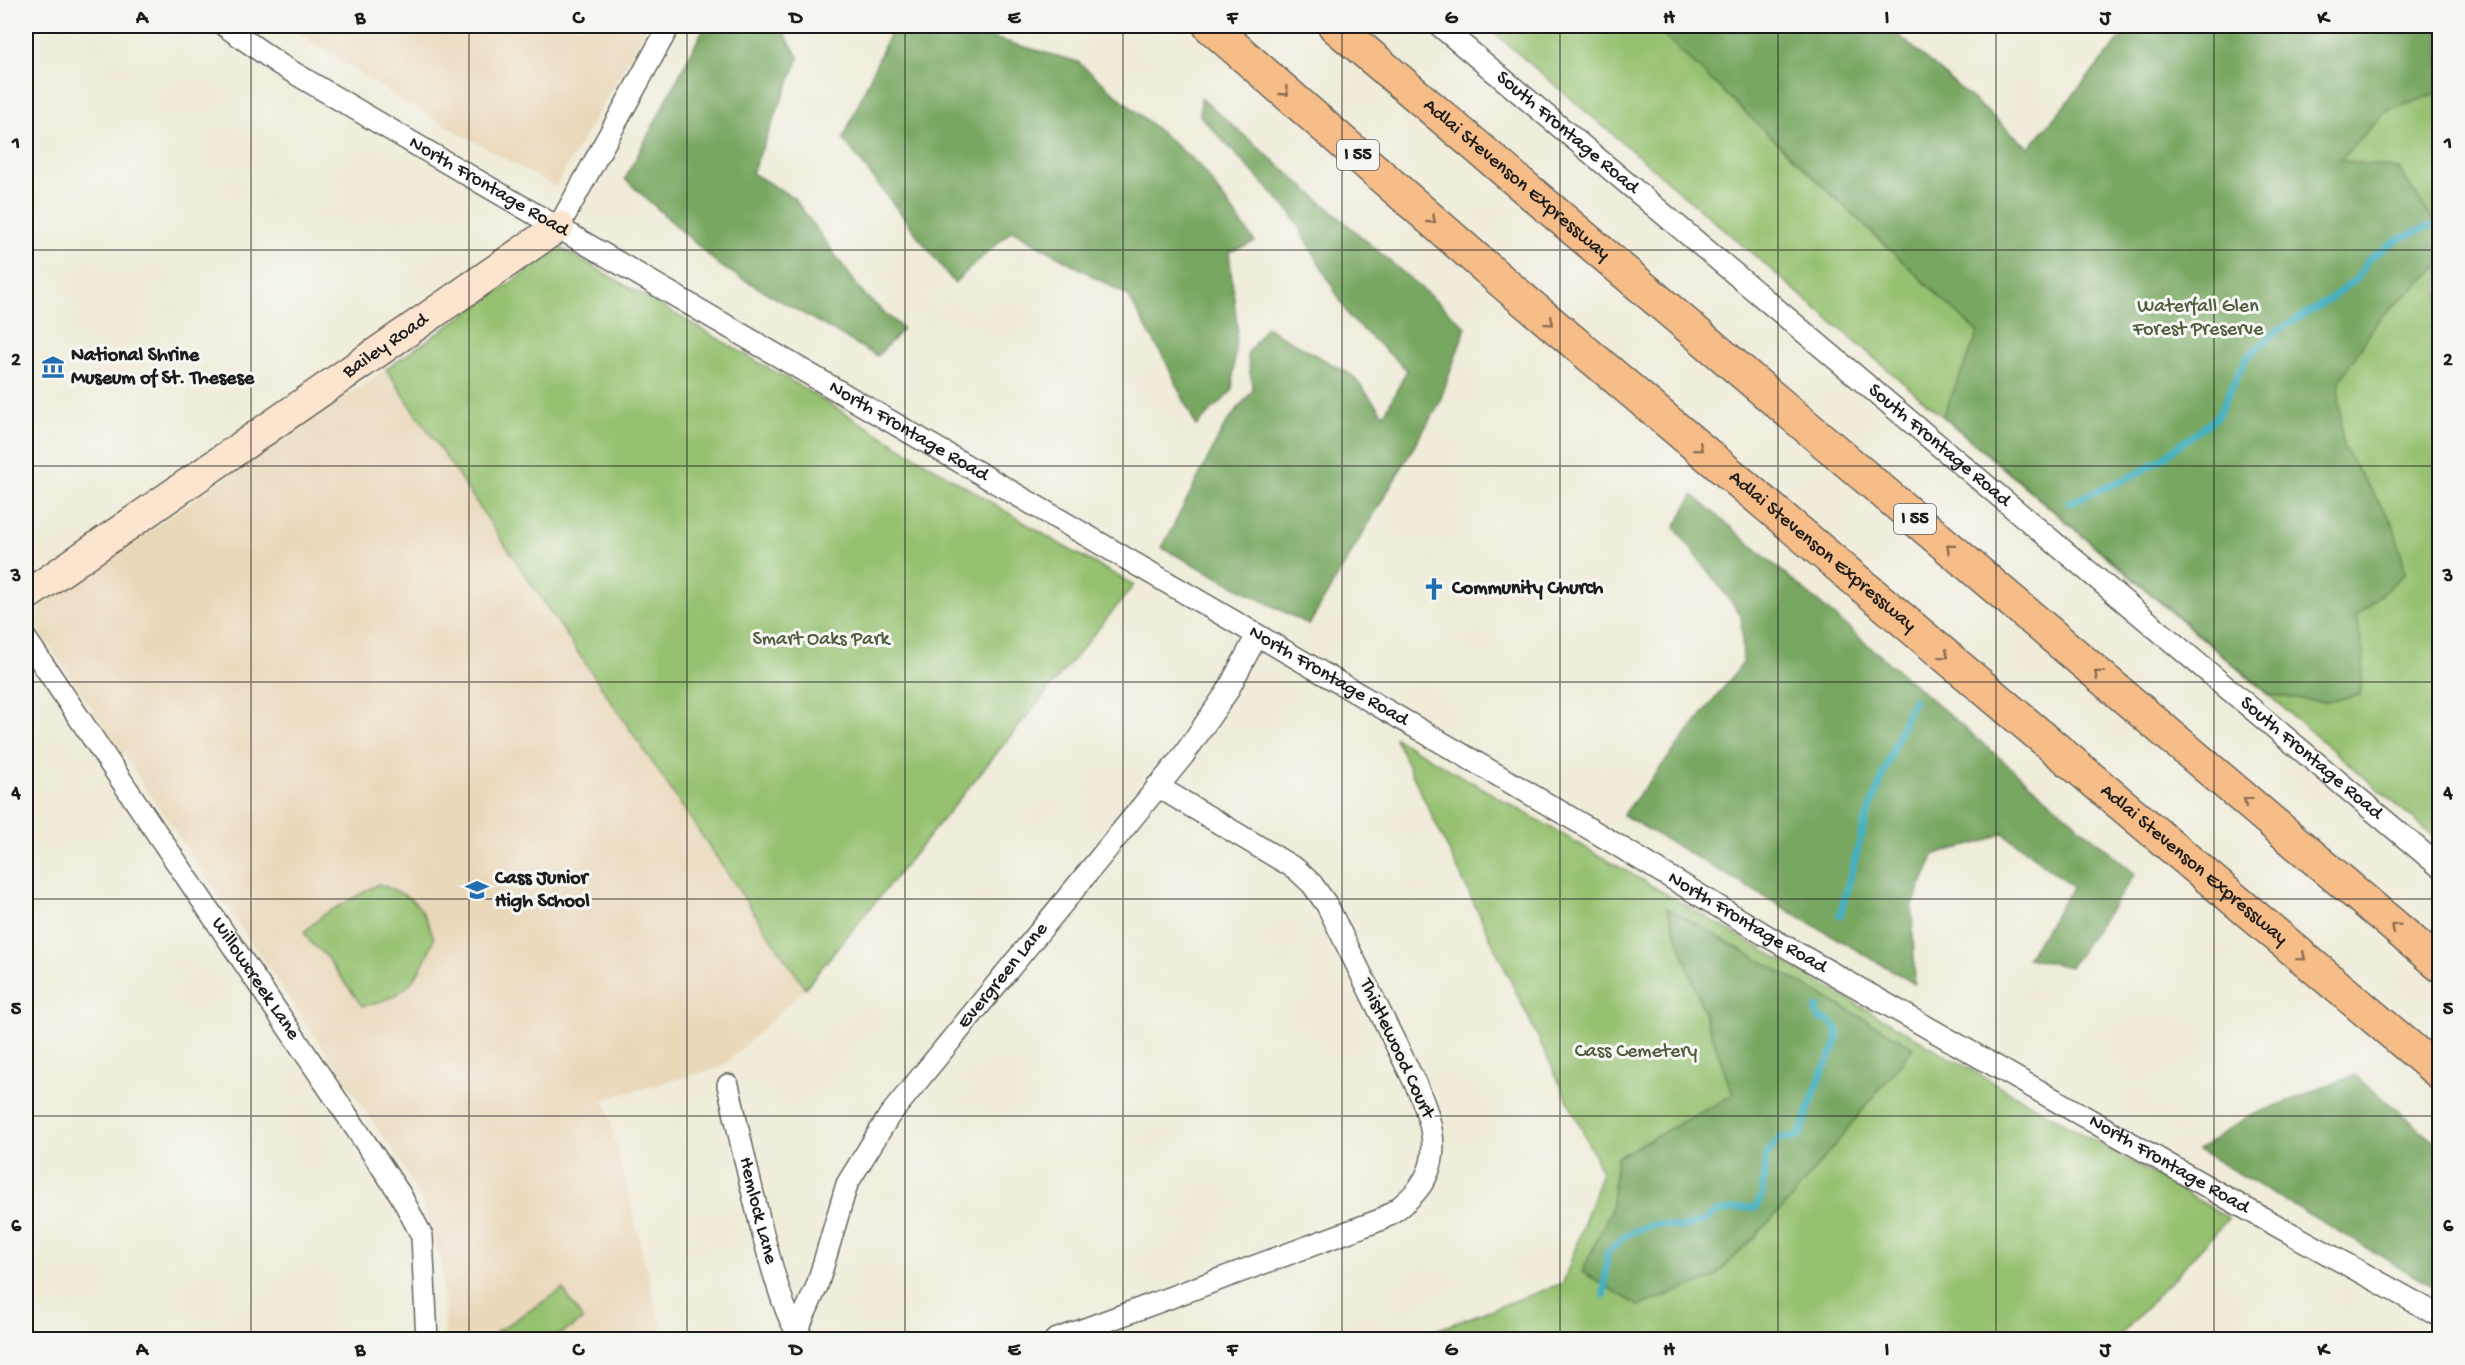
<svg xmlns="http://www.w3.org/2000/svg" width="2465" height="1365" font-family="'Gochi Hand',sans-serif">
  <rect width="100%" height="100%" fill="#f6f6f2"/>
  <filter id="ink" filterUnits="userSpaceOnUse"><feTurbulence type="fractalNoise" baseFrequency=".0167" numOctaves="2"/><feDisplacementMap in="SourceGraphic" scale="12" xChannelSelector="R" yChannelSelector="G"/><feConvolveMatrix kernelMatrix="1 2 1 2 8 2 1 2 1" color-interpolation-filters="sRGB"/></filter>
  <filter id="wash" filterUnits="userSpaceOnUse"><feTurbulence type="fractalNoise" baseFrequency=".008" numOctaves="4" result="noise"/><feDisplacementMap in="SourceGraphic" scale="24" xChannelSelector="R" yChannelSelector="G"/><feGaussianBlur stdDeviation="1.35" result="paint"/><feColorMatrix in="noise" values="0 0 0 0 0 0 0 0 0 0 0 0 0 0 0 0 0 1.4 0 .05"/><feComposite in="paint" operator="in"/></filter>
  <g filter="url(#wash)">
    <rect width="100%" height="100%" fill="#f0ecd9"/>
    <g fill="#ead8ba">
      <polygon points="288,26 648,26 555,187 400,100"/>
      <polygon points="386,369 805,988 722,1067 605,1099 664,1339 445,1339 441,1261 421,1199 399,1160 40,633 36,620 39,609 49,598"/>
    </g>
    <g fill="#95c16f" stroke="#586e46" stroke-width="1.5">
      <polygon points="1486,26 1888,26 2029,148 2131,26 2439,26 2439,841"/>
      <polygon points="561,248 800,386 1063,546 1134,585 805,988 386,369"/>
      <polygon points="1395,738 2229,1218 2117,1339 1412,1339 1563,1283 1602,1172"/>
      <path d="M378 884C413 896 423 904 434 939 419 978 406 999 362 1006L325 955 311 943 304 932 323 915Z"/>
      <polygon points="563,1289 583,1320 553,1339 501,1339 496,1332"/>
    </g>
    <g fill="#78a762" stroke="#4a623f" stroke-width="1.5">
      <polygon points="705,26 780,26 799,58 752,173 794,198 862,292 903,329 877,356 720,266 625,179"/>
      <polygon points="1654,26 1888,26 2029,148 2131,26 2439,26 2439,93 2387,111 2340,160 2399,169 2439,229 2439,266 2378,320 2338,384 2343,447 2393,524 2406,572 2356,617 2364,657 2360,695 2322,702 2270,695 1943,416 1978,333"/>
      <polygon points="892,28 958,28 1078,62 1200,166 1255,242 1229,252 1237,325 1232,391 1196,426 1166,362 1128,296 1012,230 954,283 843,139"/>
      <polygon points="1201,98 1466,327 1439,404 1309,625 1162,548 1225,425 1253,390 1247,354 1266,327 1353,376 1384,415 1407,370 1350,318 1291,213 1200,116"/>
      <polygon points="1693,495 2135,874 2070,967 2027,958 2073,887 2003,833 1983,842 1935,854 1912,907 1915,984 1623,815 1743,663 1741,615 1675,528"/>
      <polygon points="1667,908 1914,1047 1790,1200 1714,1278 1639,1306 1582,1272 1611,1209 1617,1157 1733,1095"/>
      <polygon points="2355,1075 2439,1145 2439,1290 2198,1150 2247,1117"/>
    </g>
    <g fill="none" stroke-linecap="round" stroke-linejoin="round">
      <g stroke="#43b0c0" stroke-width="7">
        <polyline points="2069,503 2137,474 2161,459 2217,417 2247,357 2277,331 2326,302 2357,279 2368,260 2396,240 2440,222"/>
        <polyline points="1840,915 1865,822 1908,711 1914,700"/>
        <polyline points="1604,1295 1607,1253 1627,1234 1655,1224 1683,1228 1703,1222 1714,1213 1740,1208 1756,1208 1762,1194 1766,1155 1781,1137 1791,1139 1800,1135 1820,1077 1837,1042 1837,1029 1829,1021 1818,1018 1816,1011 1818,1007"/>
      </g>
    </g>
  </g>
  <g filter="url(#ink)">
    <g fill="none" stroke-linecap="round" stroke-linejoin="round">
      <g stroke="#66655e" stroke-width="24">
        <g id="street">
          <path id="s1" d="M225 26 279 64 413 143 1597 833 1767 936 2243 1207 2440 1316"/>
          <path id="s2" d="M1440 26 2440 867"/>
          <polyline points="559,226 669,26"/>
          <path id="s3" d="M26 639 400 1194 422 1236 427 1340"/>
          <path id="s4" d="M728 1085C738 1125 777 1323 803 1338"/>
          <path id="s5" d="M793 1340 817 1286 847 1184 889 1116 1183 756 1227 692 1257 635"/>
          <path d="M1055 1340 1380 1220C1441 1185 1444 1145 1416 1085L1327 905 1312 884 1296 869 1157 786"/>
        </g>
      </g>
      <g stroke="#66655e" stroke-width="33">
        <g id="secondary">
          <path id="s6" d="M26 596 559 226"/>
        </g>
      </g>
      <g stroke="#66655e" stroke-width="36">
        <g id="highway">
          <path id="s7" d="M1210 26 1506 285 2440 1073"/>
          <path id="s8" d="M1335 26 2440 965"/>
        </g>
      </g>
      <use href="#street" stroke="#fff" stroke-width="21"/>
      <use href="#secondary" stroke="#fce5cf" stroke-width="30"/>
      <use href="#highway" stroke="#f7bd88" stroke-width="33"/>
    </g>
    <defs><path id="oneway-chevron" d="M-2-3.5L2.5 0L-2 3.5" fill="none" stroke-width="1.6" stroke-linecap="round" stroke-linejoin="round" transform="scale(1.5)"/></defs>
    <g stroke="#8a6c52">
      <use href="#oneway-chevron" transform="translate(1285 92) rotate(41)"/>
      <use href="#oneway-chevron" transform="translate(1432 220) rotate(41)"/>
      <use href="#oneway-chevron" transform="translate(1550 322) rotate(40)"/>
      <use href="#oneway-chevron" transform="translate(1699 448) rotate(40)"/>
      <use href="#oneway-chevron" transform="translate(1950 548) rotate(-140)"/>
      <use href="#oneway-chevron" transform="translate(1945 655) rotate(40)"/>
      <use href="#oneway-chevron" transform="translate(2098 674) rotate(-140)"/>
      <use href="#oneway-chevron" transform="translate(2247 801) rotate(-140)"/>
      <use href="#oneway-chevron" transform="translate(2395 927) rotate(-140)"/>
      <use href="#oneway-chevron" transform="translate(2302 957) rotate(40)"/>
    </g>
  </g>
  <path fill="none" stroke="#1c1c1c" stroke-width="1.5" stroke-opacity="0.55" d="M251 26V1340M469 26V1340M687 26V1340M905 26V1340M1123 26V1340M1342 26V1340M1560 26V1340M1778 26V1340M1996 26V1340M2214 26V1340M26 250H2440M26 466H2440M26 682H2440M26 899H2440M26 1116H2440"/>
  <defs>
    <g id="museum-bare" transform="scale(1.8)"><path d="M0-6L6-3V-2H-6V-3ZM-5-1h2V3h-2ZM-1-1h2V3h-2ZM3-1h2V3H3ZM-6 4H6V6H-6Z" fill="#1f6fb2" stroke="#f6f6f2" stroke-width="2.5" paint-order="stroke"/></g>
    <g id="church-bare" transform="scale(1.8)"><path d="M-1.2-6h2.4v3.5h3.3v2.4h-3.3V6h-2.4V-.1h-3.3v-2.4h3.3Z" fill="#1f6fb2" stroke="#f6f6f2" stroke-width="2.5" paint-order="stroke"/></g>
    <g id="school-bare" transform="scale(1.8)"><path d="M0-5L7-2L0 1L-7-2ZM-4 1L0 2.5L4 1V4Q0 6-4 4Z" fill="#1f6fb2" stroke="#f6f6f2" stroke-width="2.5" paint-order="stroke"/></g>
  </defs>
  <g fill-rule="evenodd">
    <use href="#museum-bare" x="53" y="367"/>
    <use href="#church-bare" x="1434" y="589"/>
    <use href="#school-bare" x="477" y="890"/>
  </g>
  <g text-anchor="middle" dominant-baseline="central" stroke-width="6" stroke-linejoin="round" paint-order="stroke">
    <g fill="#f6f6f2" stroke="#5d5d5c" stroke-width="1.5">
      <rect x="1337" y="140" width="42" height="30" rx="4.5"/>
      <rect x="1894" y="504" width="42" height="30" rx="4.5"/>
    </g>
    <g font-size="18" font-weight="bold" fill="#1c1c1c">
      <text x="1358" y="155">I 55</text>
      <text x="1915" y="519">I 55</text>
    </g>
    <g font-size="20" fill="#1c1c1c" stroke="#f6f6f2">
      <text stroke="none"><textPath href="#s2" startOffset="166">South Frontage Road</textPath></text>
      <text stroke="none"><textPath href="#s8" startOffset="238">Adlai Stevenson Expressway</textPath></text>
      <text stroke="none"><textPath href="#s1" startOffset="309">North Frontage Road</textPath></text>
      <text stroke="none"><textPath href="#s6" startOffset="438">Bailey Road</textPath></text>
      <text stroke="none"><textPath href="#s1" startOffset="795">North Frontage Road</textPath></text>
      <text stroke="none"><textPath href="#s2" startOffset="652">South Frontage Road</textPath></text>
      <text stroke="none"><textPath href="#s7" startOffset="807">Adlai Stevenson Expressway</textPath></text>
      <text stroke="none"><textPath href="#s1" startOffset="1281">North Frontage Road</textPath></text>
      <text stroke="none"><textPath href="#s2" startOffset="1138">South Frontage Road</textPath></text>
      <text stroke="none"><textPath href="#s7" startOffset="1293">Adlai Stevenson Expressway</textPath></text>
      <text stroke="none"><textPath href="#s1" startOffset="1767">North Frontage Road</textPath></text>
      <text stroke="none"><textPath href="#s5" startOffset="426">Evergreen Lane</textPath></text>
      <text stroke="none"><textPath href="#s3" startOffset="410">Willowcreek Lane</textPath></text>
      <text transform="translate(1396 1049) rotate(65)">Thistlewood Court</text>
      <text stroke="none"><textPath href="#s1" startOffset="2253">North Frontage Road</textPath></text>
      <text stroke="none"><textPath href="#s4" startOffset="129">Hemlock Lane</textPath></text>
    </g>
    <g font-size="20" fill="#4c5e3d" stroke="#f6f6f2">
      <text x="2198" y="307">Waterfall Glen<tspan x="2198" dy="23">Forest Preserve</tspan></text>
      <text x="821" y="640">Smart Oaks Park</text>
      <text x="1636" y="1052">Cass Cemetery</text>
    </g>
    <g font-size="20" font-weight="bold" fill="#1c1c1c" stroke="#f6f6f2" text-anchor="start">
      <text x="71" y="356">National Shrine<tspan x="71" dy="23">Museum of St. Thesese</tspan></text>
      <text x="1452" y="589">Community Church</text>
      <text x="495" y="879">Cass Junior<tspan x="495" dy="23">High School</tspan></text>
    </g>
  </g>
  <rect width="2465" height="1365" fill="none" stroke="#f6f6f2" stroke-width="66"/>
  <rect x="33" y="33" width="2399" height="1299" fill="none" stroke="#1c1c1c" stroke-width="2"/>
  <g font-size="20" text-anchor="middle" font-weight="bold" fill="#1c1c1c">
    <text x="142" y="23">A</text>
    <text x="360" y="23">B</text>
    <text x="578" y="23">C</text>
    <text x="796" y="23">D</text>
    <text x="1014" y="23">E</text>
    <text x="1232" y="23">F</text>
    <text x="1451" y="23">G</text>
    <text x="1669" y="23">H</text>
    <text x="1887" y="23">I</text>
    <text x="2105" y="23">J</text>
    <text x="2323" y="23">K</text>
    <text x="16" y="148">1</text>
    <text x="2448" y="148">1</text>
    <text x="16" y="365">2</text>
    <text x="2448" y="365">2</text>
    <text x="16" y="581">3</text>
    <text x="2448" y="581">3</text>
    <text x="16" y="798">4</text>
    <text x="2448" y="798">4</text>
    <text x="16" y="1014">5</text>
    <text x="2448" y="1014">5</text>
    <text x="16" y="1231">6</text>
    <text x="2448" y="1231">6</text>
    <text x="142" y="1355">A</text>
    <text x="360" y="1355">B</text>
    <text x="578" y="1355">C</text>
    <text x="796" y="1355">D</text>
    <text x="1014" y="1355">E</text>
    <text x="1232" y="1355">F</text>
    <text x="1451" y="1355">G</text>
    <text x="1669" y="1355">H</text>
    <text x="1887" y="1355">I</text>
    <text x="2105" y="1355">J</text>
    <text x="2323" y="1355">K</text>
  </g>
</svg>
